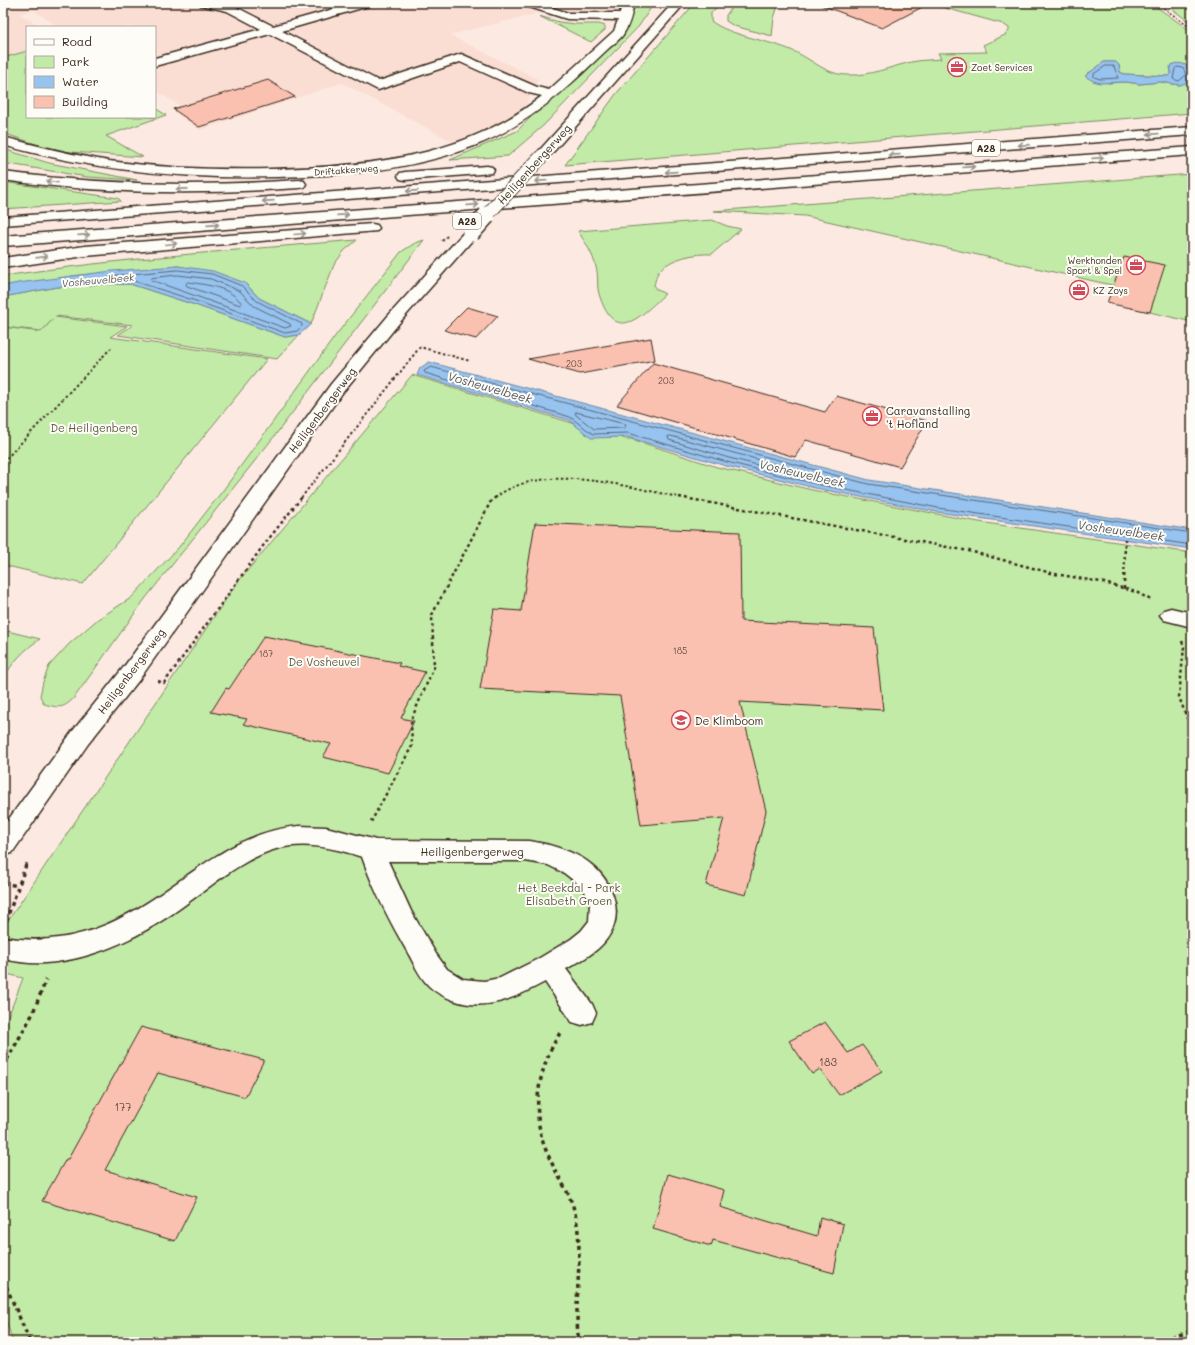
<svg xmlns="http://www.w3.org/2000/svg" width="1195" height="1345" font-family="Mali,sans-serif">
  <rect width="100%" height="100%" fill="#fceae2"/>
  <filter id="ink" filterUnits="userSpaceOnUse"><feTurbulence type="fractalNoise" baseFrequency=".025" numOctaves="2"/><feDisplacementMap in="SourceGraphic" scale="8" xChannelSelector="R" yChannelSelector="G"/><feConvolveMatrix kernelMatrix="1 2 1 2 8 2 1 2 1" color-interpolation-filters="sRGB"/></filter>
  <g filter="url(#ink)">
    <polygon fill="#fbded3" points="3,3 622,3 622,9 617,13 589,15 552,10 450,35 538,79 526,105 501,123 453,142 342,83 200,130 170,109 180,106 155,90 155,27 59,27 33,10 20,14 41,27 27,27 27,51 3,58"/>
    <g fill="#c2eba7" stroke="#7e8a62" fill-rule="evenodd">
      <polygon points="634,3 654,3 639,26 544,125 508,156 450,160 517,131 542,106 604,50"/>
      <path d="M695 3H721L711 13V21C730 36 769 40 793 51 812 59 826 75 848 75 869 76 890 67 911 62 921 60 931 60 941 59L938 53 987 52 983 45 1005 35 1009 31V28L1003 24 927 3H1151L1192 32V113L565 165 616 94ZM1104 62H1115L1119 65 1120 72 1124 74 1168 76 1186 65 1188 69 1180 85 1160 82 1140 84 1126 82 1108 83 1088 73 1096 69Z"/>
      <polygon points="736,3 779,3 774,18 772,36 734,26 726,21 726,15"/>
      <polygon points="1164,3 1192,3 1192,24"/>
      <polygon points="539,16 559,22 575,24 599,24 605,26 605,30 591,42"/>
      <polygon points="27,51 27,117 155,117 155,108 166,115 106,136 143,157 56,151 3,133 3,58"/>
      <polygon points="3,149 49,163 137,180 87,177 3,163"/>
      <polygon points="1192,174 1192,322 1137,309 1138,291 805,216 713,211"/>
      <polygon points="3,182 118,198 121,201 3,209"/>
      <path d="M712 220 727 226 741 229 712 254C696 253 670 258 659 271 656 275 655 282 654 286L656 289 665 294C641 316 616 345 600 297 596 288 599 276 596 267 593 254 585 242 578 231Z"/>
      <path d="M357 240 344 251 334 265 311 324 259 298 245 283 178 266 80 275 3 286V276C121 258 239 250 357 240Z"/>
      <path d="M424 240 273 438 145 599 74 698C63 709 59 708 44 704L40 696 43 682 49 666 69 644 98 619 131 598 179 547 224 489 336 335 401 252 415 243Z"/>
      <polygon points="102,284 130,284 198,306 285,337 299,335 277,359 118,335 133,325 56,316 42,331 3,327 3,297 58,287"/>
      <polygon points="55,317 127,326 110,337 267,359 83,584 3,565 3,327 41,332"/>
      <polygon points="412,375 626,439 631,439 717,467 812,490 979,522 1192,553 1192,1342 13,1342 3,1311 3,1030 23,978 3,973 3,928 237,583"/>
      <path d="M3 630 40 639C24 650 12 662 3 680Z"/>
    </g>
    <g fill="#96c3f0" stroke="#72869c">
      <path d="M1104 62H1116L1119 65 1120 72 1124 74 1168 76 1171 74 1170 66C1175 62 1181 63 1186 65L1191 77 1186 83 1180 85 1160 82 1140 84 1126 82 1100 83 1093 81 1085 76Z"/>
      <polygon points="178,266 213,271 245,283 259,298 311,324 299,335 285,337 198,306 130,284 102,284 58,287 3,297 3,286 18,283 112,271"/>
      <polygon points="429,362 869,480 1192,530 1192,549 937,512 815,488 726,466 627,437 591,438 569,420 417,375 420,368"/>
    </g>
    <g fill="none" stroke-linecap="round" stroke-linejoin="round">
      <g stroke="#5f6772" stroke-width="1">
        <polygon points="1106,66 1114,66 1118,78 1100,79 1094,77 1094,74"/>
        <polygon points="1177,67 1183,68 1186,75 1179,81 1173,79 1175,69"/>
        <polygon points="178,270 212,274 242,286 257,301 302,324 302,326 297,331 285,333 199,302 131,280 111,280 109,278 111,276"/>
        <polygon points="178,275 211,279 240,291 254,306 290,324 291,326 285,328 151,280 152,278"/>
        <path d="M188 282C207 285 231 287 242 304L240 305 187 286 186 284Z"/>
        <polygon points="576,412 625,424 626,426 624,428 594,429 576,415"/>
        <polygon points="671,436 808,473 809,475 807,477 729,458 669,440 668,437"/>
        <polyline points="1192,533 868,484 431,367 424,371 425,373 570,417 593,434 628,433 727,462 816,484 938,508 1192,545"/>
      </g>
    </g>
    <g fill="#fac1b1" stroke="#3b2a1e">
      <polygon points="821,3 930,3 882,28 821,5"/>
      <polygon points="268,80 295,97 199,127 173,109"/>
      <polygon points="1124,257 1165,265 1150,312 1107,303"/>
      <polygon points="467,307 498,316 476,339 444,330"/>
      <polygon points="651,338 655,360 580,374 528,359"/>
      <polygon points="653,363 825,412 836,396 927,421 900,467 806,440 795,457 617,405"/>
      <polygon points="535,523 740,532 741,621 874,628 883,710 740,702 766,811 746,895 706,885 724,818 641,825 620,696 480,689 494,609 521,611"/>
      <polygon points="264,636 400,663 398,666 425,672 401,718 414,721 388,773 323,757 331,744 243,724 247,719 211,712 226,688 229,689"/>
      <polygon points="825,1022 848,1053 862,1045 882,1071 839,1095 820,1069 812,1074 789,1041"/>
      <polygon points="141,1027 264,1060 245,1097 158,1073 105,1170 197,1197 175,1241 42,1201 66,1159 68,1159"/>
      <polygon points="668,1174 724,1190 720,1207 817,1236 820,1217 843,1224 834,1273 713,1240 711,1246 653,1229"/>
    </g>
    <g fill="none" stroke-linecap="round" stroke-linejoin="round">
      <g stroke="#3b2a1e" stroke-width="3">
        <g id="minor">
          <path d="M198 3H222L234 6 273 26 355 3H374L372 5 282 31 379 81 461 54 537 87 549 90 614 31 618 20 567 19 523 5 521 3H538L568 13H620L622 3H634C632 13 630 24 624 33 621 39 614 43 609 48 598 58 587 69 576 79 546 107 513 131 474 146 420 167 363 174 305 176 202 181 103 173 3 145V137C38 146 73 155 109 161 162 168 216 170 270 169 366 167 464 158 542 96L529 93 460 62 378 90 270 34 155 66V58L261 29 227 11 200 5Z"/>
          <polygon points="1171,608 1192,613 1192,627 1164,620 1160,615 1164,610"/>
          <path d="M299 826 326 827 376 840 530 841C548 844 566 849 582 858 610 875 628 911 606 940 596 953 580 961 566 969L592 1004 596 1013 592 1022 582 1025 572 1022 545 982C515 998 486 1012 453 1000 443 996 434 992 427 984 419 975 414 964 408 953 390 922 374 891 362 857 334 848 305 841 276 849 242 859 214 884 186 904 146 934 95 960 45 963 31 964 17 962 3 959V937C65 947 111 928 162 893 206 863 244 831 299 826ZM388 861H525L548 865 564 873 582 887 587 895 590 903 589 921 581 931 571 939 538 959 500 978 484 981 463 979 447 969 436 954 411 911Z"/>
        </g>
      </g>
      <g stroke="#3b2a1e" stroke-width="3">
        <g id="major">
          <polygon points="673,3 685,3 547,159 542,160 537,159 535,156 537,153"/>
          <polygon points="471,229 476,230 478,233 476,236 400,322 343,392 139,680 88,744 12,853 3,856 3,827 72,732 123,668 331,384 388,316 466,230"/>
        </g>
      </g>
      <g stroke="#3b2a1e" stroke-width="3">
        <g id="highway">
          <polygon points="1192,127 1192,135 3,225 3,217"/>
          <polygon points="1192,147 1192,155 3,246 3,236"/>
          <polygon points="487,166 492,167 494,170 492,173 405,180 400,179 398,176 400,173 405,172"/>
          <path d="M3 172C102 185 200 187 299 180L304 181 306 184 304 187 299 188C200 195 102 194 3 180Z"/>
          <polygon points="372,224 377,225 379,228 377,231 85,256 3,268 3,258 85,246"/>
        </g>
      </g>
      <polyline stroke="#3b2a1e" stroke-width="1.5" stroke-dasharray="2 2" stroke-linecap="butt" points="1157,3 1192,29"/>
      <g stroke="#3b2a1e" stroke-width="2" stroke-dasharray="2.5 2.5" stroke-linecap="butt">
        <polyline points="3,462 111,348"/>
        <polyline points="301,498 420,347 470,361"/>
        <path d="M495 498C541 460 630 488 684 498"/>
      </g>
      <g stroke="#3b2a1e" stroke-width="2.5" stroke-dasharray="3 3" stroke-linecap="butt">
        <polyline points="679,497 969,551 1055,574 1101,582 1136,592 1151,600"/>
        <polyline points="1124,589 1125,539"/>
        <polyline points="1182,641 1184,647 1179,697 1192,731"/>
        <polyline points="158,681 164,683 263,546 302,497"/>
        <polyline points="371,822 412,746 411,720 434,667 432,615 491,501 496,497"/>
        <polyline points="26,866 27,862"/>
      </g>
      <g stroke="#3b2a1e" stroke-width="3.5" stroke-dasharray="4 4" stroke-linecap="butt">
        <polyline points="3,883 18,886"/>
        <polyline points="6,921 26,865"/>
        <path d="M560 1033C537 1070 529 1116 549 1157 560 1182 573 1195 577 1224 583 1263 573 1303 579 1342"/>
        <polyline points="3,1067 32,1015 46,980"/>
        <polyline points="3,1279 30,1342"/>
        <polyline points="1156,1342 1192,1331"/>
      </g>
      <use href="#minor" fill="#fdfcf7" fill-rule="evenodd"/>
      <use href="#major" fill="#fdfcf7" fill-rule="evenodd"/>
      <use href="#highway" fill="#fdfcf7" fill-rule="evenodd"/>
      <g stroke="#3b2a1e" stroke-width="15" stroke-linecap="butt">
        <polyline id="major-bridge-far1" points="486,216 542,156"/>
      </g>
      <g stroke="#3b2a1e" stroke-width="20" stroke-linecap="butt">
        <polyline id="major-bridge" points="471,233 487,215"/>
      </g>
      <polyline stroke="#3b2a1e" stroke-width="2" stroke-dasharray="2.5 2.5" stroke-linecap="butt" points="442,241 447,236"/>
      <use href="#major-bridge-far1" stroke="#fdfcf7" stroke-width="13"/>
      <use href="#major-bridge" stroke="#fdfcf7" stroke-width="17"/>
    </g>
    <defs><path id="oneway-shaft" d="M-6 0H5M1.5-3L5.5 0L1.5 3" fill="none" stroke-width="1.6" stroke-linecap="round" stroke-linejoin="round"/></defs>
    <g stroke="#9c938a">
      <use href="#oneway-shaft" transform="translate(1153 134) rotate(176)"/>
      <use href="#oneway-shaft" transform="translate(1024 145) rotate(176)"/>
      <use href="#oneway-shaft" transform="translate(894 155) rotate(176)"/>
      <use href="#oneway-shaft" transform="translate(1098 158) rotate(-4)"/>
      <use href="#oneway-shaft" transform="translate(969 167) rotate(-4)"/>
      <use href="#oneway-shaft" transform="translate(671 172) rotate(176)"/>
      <use href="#oneway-shaft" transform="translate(541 181) rotate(176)"/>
      <use href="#oneway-shaft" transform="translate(52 182) rotate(-174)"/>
      <use href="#oneway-shaft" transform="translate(182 189) rotate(179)"/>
      <use href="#oneway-shaft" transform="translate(412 191) rotate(176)"/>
      <use href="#oneway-shaft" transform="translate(268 201) rotate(176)"/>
      <use href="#oneway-shaft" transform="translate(473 205) rotate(-4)"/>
      <use href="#oneway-shaft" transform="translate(343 215) rotate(-4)"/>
      <use href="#oneway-shaft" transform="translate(213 225) rotate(-4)"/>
      <use href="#oneway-shaft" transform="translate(300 234) rotate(-5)"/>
      <use href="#oneway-shaft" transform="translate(84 235) rotate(-4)"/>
      <use href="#oneway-shaft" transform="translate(171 244) rotate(-5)"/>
      <use href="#oneway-shaft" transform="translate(42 257) rotate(-8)"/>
    </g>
  </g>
  <defs>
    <g id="office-ring" transform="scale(1)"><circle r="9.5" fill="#fdfcf7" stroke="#d1495b" stroke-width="1.5"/><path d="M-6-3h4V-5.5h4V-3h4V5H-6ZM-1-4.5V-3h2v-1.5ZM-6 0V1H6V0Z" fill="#d1495b"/></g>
    <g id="school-ring" transform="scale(1)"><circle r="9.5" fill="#fdfcf7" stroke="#d1495b" stroke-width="1.5"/><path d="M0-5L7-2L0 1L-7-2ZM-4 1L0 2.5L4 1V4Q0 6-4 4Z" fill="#d1495b"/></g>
  </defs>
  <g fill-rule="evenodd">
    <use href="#office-ring" x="957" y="67"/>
    <use href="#office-ring" x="1136" y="265"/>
    <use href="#office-ring" x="1079" y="290"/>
    <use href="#office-ring" x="872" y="416"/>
    <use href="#school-ring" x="681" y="720"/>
  </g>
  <g text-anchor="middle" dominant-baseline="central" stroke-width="4" stroke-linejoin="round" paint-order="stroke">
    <g font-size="9" fill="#3b2a1e" stroke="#fdfcf7" text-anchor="start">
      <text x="971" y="67">Zoet Services</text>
      <text x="1122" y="260" text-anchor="end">Werkhonden<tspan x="1122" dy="10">Sport &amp; Spel</tspan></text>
      <text x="1093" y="290">KZ Zoys</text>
    </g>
    <g font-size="9" fill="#3b2a1e" stroke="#fdfcf7">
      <text transform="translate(346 170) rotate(-4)">Driftakkerweg</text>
    </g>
    <g font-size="9" fill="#6b5043">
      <text x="574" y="363">203</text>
      <text x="666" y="380">203</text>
      <text x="680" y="650">185</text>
      <text x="266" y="653">187</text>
    </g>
    <g fill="#fdfcf7" stroke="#75695f" stroke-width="1">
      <rect x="972" y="140" width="28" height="16" rx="3"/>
      <rect x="453" y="213" width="28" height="16" rx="3"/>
    </g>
    <g font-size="10" font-weight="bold" fill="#3b2a1e">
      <text x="986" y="148">A28</text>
      <text x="467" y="221">A28</text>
    </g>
    <g font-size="10" font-style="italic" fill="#56585d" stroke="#fdfcf7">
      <text transform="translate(98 280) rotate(-5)">Vosheuvelbeek</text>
    </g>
    <g font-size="11" fill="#3b2a1e" stroke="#fdfcf7">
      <text transform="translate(534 164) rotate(-48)">Heiligenbergerweg</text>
      <text transform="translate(322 410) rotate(-53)">Heiligenbergerweg</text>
      <text transform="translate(131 671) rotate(-53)">Heiligenbergerweg</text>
      <text x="472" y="851">Heiligenbergerweg</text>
    </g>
    <g font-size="11" fill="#3b2a1e" stroke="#fdfcf7" text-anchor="start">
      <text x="886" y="410">Caravanstalling<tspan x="886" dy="13">'t Hofland</tspan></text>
      <text x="695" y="720">De Klimboom</text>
    </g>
    <g font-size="11" fill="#5d5a40" stroke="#fdfcf7">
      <text x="94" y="427">De Heiligenberg</text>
      <text x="324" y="661">De Vosheuvel</text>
      <text x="569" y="887">Het Beekdal - Park<tspan x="569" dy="13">Elisabeth Groen</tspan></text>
    </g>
    <g font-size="11" fill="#6b5043">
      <text x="828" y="1061">183</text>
      <text x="123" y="1106">177</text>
    </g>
    <g font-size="12" font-style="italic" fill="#56585d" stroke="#fdfcf7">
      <text transform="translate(490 387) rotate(16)">Vosheuvelbeek</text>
      <text transform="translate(802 473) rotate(13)">Vosheuvelbeek</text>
      <text transform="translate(1121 530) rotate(8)">Vosheuvelbeek</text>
    </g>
  </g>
  <rect width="1195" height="1345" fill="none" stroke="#fdfcf7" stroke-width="16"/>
  <rect x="8" y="8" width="1179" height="1329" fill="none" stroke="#3b2a1e" stroke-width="1.5" filter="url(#ink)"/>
  <rect x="26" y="26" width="130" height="92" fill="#fdfcf7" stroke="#afa8a0"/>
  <rect x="34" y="39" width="20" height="6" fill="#fdfcf7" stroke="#afa8a0"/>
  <text x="62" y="46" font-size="12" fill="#3b2a1e">Road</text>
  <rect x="34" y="56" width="20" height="12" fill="#c2eba7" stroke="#afa8a0"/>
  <text x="62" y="66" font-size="12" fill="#3b2a1e">Park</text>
  <rect x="34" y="76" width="20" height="12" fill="#96c3f0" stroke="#afa8a0"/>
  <text x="62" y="86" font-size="12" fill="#3b2a1e">Water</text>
  <rect x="34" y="96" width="20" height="12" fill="#fac1b1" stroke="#afa8a0"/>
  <text x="62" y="106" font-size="12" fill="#3b2a1e">Building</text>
</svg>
